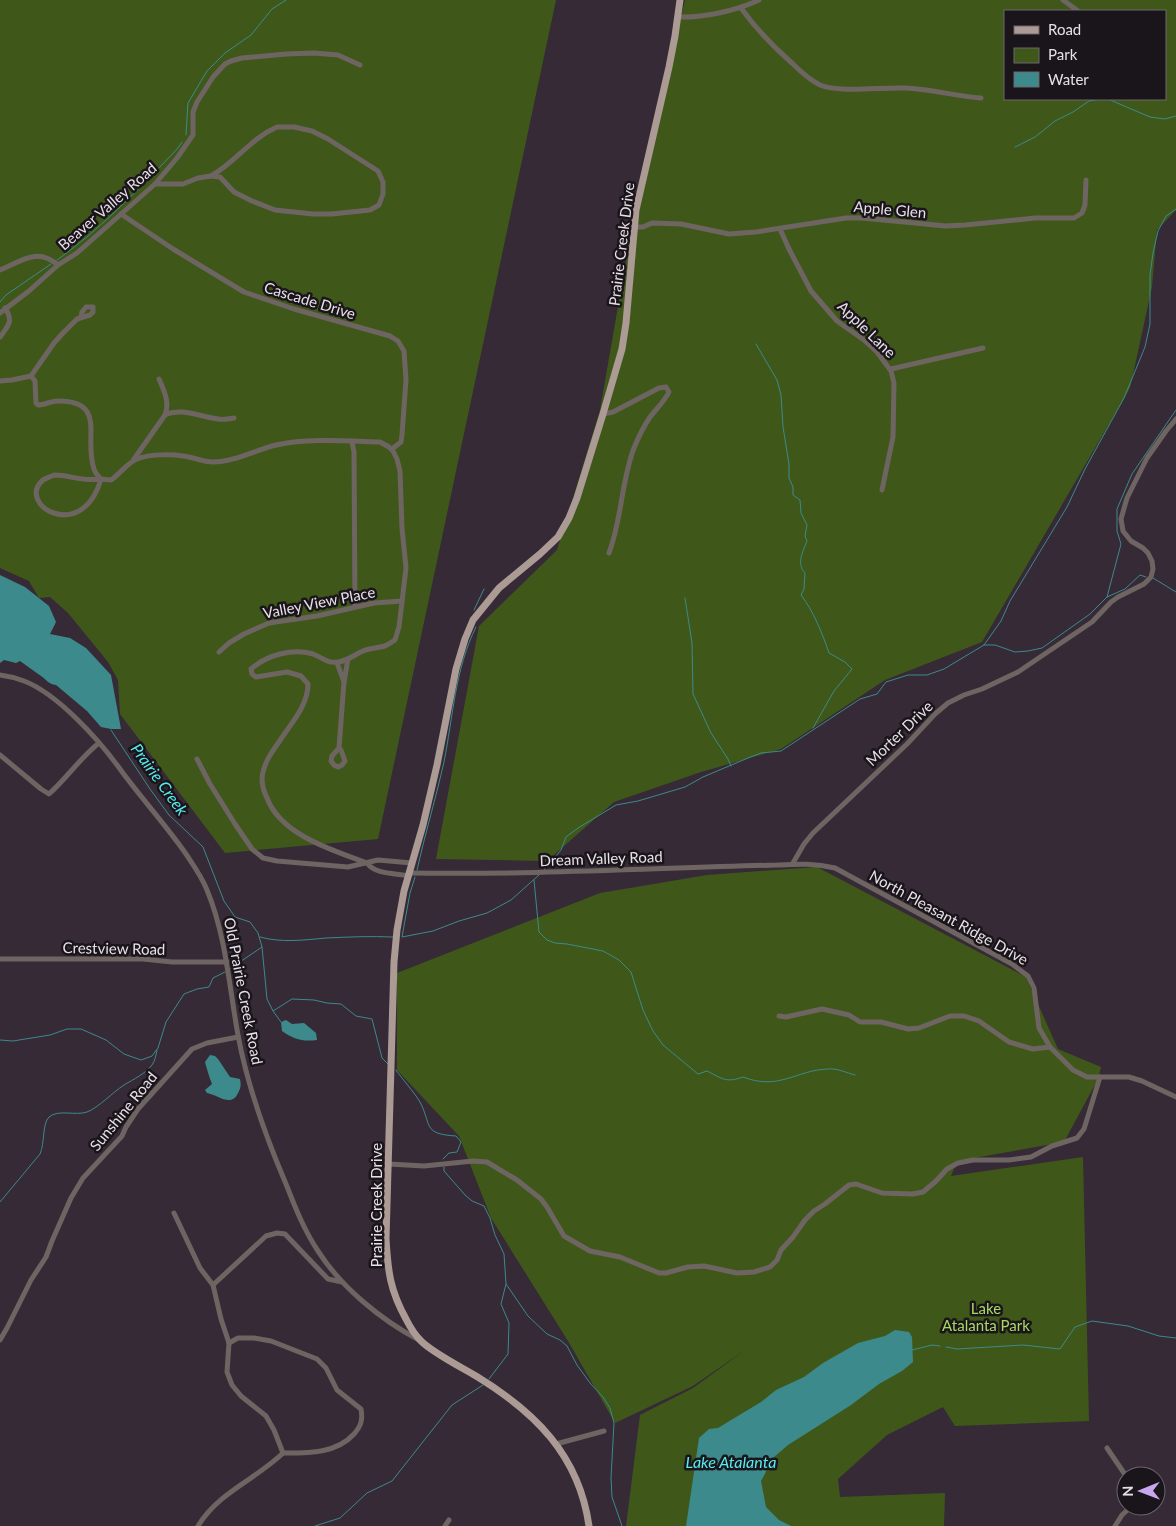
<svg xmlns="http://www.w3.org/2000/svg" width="1176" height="1526" font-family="Lato,sans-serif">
  <rect width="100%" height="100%" fill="#362a36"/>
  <g fill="#3f581a" fill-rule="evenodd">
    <polygon points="0,0 556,0 378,839 225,853 120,714 118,680 108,662 68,613 50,597 39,598 29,581 0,568"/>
    <path d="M685 0H1176V210L1157 230 1152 287 1130 388 982 642 885 680 781 749 701 772 614 802 547 861 436 859 479 626 557 550 600 410 632 226ZM1005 11H1165V99H1005Z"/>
    <polygon points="817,867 1026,977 1058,1049 1101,1067 1098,1079 1064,1142 957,1161 951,1176 1083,1157 1089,1421 955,1426 943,1407 887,1435 838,1479 840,1497 945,1493 944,1526 626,1526 640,1415 693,1388 748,1348 693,1386 615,1423 568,1341 491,1218 459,1136 397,1070 397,973 600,893 707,875"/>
  </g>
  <g fill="#3c8a8c">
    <path d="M0 575 25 587 49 606 56 622 50 634 70 638 86 648 111 675 121 729H111L101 727 87 711 56 685C48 684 47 680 41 676 34 671 27 666 20 661L16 663 4 660 0 663Z"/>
    <path d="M286 1020 292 1024 304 1023 316 1033 317 1040C303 1042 293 1039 282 1031L281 1022Z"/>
    <path d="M210 1055 215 1056 218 1059 230 1077 240 1079C241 1084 241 1087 239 1091 232 1109 219 1095 207 1093L205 1090 212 1084C209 1077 207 1069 205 1062Z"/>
    <polygon points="895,1330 909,1332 912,1337 913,1362 902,1371 879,1384 851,1405 788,1445 774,1457 761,1481 766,1507 779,1520 791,1526 686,1526 699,1438 709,1429 718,1428 761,1402 776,1390 804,1377 823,1363 858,1343 885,1336"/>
  </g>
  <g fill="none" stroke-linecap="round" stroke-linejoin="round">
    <g stroke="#3c8a8c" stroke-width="1">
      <polyline points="1108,99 1150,117 1165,119 1176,116"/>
      <polyline points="186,135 188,103 207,71 225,53 251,35 272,9 286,0"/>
      <polyline points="1015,147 1035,137 1055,121 1073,112 1089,101 1102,99"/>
      <path d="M57 260C102 228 140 188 178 148L182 142"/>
      <polyline points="0,302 6,295 51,264"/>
      <path d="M756 344 777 380 781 395 783 427 789 464V478L793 487V495L800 500 801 513 807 525 805 536 807 541C803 551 796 564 805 573L804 589 801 595C813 610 823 635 829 653L845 662 852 669 834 691 813 728"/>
      <polyline points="1153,578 1176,592"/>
      <polyline points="1107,597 1121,544 1117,531 1117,509 1132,474 1176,410"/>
      <polyline points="685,598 692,643 693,694 711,733 728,759 731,766"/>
      <polyline points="474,610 484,589"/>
      <polyline points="984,645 995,645 1015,652 1028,651 1042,648 1090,614 1107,597 1125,589 1140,575 1146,577"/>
      <polyline points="111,730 150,789 169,815 203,847 224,901 235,917 250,922 258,933 262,947 267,999 273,1011 292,999 314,1000 327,1003 341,1004 356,1016 372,1019 382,1058 388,1064"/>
      <path d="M417 870C425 834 436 798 444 762 453 717 455 669 476 627"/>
      <polyline points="544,870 561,850 566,837 578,828 616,805 638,801 685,787 703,777 748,758 761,753 781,751 860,699 877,694 886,682 908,675 927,675 944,669 984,645 1001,621 1010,601 1067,507 1085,469 1124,398 1145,347 1150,324 1150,275 1153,253 1158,231 1166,216 1176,209"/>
      <polyline points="415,877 410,893 402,937 433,931 459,921 487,913 511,900 539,875"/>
      <path d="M534 880 539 932 547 940 555 943 567 944 603 951 619 960 631 972 643 1010 653 1031 663 1045 698 1074 707 1071C723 1079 726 1083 743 1077 779 1091 796 1070 828 1069 837 1068 847 1073 855 1075"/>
      <path d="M260 937C281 943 305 940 326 938 348 937 371 936 393 937"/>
      <polyline points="231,968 262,947"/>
      <polyline points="273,1011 281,1022"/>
      <polyline points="0,1040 13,1041 50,1035 67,1029 81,1029 106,1040 124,1054 141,1060 152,1056 158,1048 166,1022 184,994 197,989 209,987 213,978 225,972"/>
      <path d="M396 1070C403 1080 414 1092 420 1102 432 1125 422 1134 456 1136L461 1142 457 1152 449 1153 443 1159"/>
      <polyline points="444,1167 444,1171 465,1195 472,1201 484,1206 490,1218 495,1235 504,1254 506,1284 528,1316 547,1334 560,1340 567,1346 577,1365 590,1383 603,1397 610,1408 614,1423 611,1478 612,1497 622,1526"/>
      <path d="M0 1202 40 1154C45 1143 42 1124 49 1117 58 1109 76 1116 87 1112 98 1108 113 1092 124 1085 134 1079 145 1074 152 1065 155 1061 156 1055 157 1050"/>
      <polyline points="946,1347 957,1349 1023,1345 1060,1349 1075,1327 1092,1321 1128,1326 1159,1336 1176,1338"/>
      <polyline points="912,1350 932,1345 940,1346"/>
      <polyline points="489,1379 508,1354 509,1323 501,1304 506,1284"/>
      <polyline points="315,1526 340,1518 367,1493 392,1481 452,1405 483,1385"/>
    </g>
    <g stroke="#6e6562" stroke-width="5">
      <polyline points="1063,0 1078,11"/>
      <path d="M741 8C757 30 772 46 793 64 801 72 810 80 820 85 839 93 882 87 905 88 930 89 955 96 981 98"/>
      <path d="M678 17C702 18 736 11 759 0"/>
      <path d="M277 127H294L312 131 328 139 378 171 383 182V194L379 205 370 210 332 214H313L275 210 252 201 234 192 220 177 211 176C236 162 251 138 277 127Z"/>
      <polyline points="155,184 183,184 198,178 211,176"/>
      <polyline points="121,214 173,249 244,292 294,309 390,336 398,341 404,351 406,380 402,435 401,442 392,449"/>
      <polyline points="634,227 643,227 652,223 681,224 729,234 756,232 846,218 862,218 946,226 965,225 1035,218 1074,218 1082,213 1085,205 1086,180"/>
      <polyline points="780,229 789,249 811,291 837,321 864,340 877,352 891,371 894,383 893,437 882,490"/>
      <path d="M0 270C22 261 37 247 58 265"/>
      <polyline points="0,313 29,291 58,265 77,253 155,184 177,158 193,135 193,112 197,102 213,77 225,64 231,61 242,58 286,54 314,53 338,55 360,65"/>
      <path d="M0 337C8 326 14 321 5 308"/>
      <polyline points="891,369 983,348"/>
      <path d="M31 376 35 381 36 403 38 405C45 405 51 401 58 401 108 401 83 438 94 469 95 473 98 476 101 479L111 480C120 474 127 463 137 459 148 454 172 454 183 456 193 457 203 462 213 462 233 462 256 450 276 445 308 438 347 441 380 442L389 447 393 451 397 459 400 471 402 528 406 568 399 627 395 640C392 642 389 644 385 646 378 648 370 648 363 651 354 655 347 661 338 662 328 664 321 657 313 654 292 648 267 655 251 669L252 674 256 677 287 672 301 676 308 684C308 705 292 722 281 739 274 749 266 759 263 772 261 780 263 790 267 798 281 835 332 850 367 863 376 875 395 873 409 876"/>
      <polyline points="31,376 54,343 63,333 77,319 90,315 93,312 93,307 86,307 82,312 81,318"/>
      <path d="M159 379C164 391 170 402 165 415"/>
      <polyline points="0,381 12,380 31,376"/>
      <path d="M603 414 613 412 659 388 666 387 669 392C664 402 657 408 650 417 644 426 638 438 634 448 621 482 622 519 609 553"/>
      <polyline points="352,442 354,452 355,607"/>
      <path d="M134 459 165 415C181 407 201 417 218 419 223 420 229 419 234 418"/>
      <path d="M54 475C70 475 83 482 101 479 82 545 15 504 43 480 46 478 50 477 54 475Z"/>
      <polyline points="219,652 229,643 244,634 269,623 317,616 374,603 402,601"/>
      <polyline points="337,663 344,682 339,748 332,756 331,761 334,765 338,767 342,765 345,761 341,750 339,748"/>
      <path d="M0 675C8 676 16 678 24 681 58 694 99 740 120 769 141 798 166 825 186 854 194 866 202 877 207 890 226 936 229 986 238 1035 247 1085 266 1137 286 1184 295 1207 304 1230 318 1251 341 1287 381 1320 419 1340"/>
      <polyline points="344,682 348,659"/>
      <path d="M0 755 41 789 49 794C67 778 80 758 99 743"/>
      <polyline points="197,759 210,784 235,824 252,849 263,858 277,861 348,867 378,860 412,863"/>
      <polyline points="793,863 804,844 813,833 907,744 935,714 948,703 964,695 982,689 1018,672 1092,622 1111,602 1118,597 1144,584 1151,577 1153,569 1152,561 1148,553 1143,548 1131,541 1123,531 1121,519 1127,498 1147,458 1166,431 1176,419"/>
      <path d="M410 873C532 875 654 868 777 865 798 864 814 863 835 868L1012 964 1028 976 1034 988 1039 1028 1050 1047 1073 1070 1087 1077H1129L1142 1081 1176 1097"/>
      <polyline points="0,959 143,959 172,962 227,962"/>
      <polyline points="779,1016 786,1017 822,1009 849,1015 860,1022 881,1022 908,1029 919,1028 950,1016 964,1016 979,1021 1009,1042 1033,1049 1050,1047"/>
      <polyline points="389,1164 424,1166 473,1161 487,1162 517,1180 541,1199 547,1207 564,1236 590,1251 620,1257 659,1273 666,1273 688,1267 704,1266 737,1273 754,1272 770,1267 777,1260 781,1250 793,1237 805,1220 814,1211 825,1204 849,1185 856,1184 882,1193 913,1194 923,1192 936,1181 947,1169 958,1163 973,1160 1009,1160 1031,1157 1052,1146 1077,1138 1084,1129 1100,1077"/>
      <polyline points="174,1213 200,1268 213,1285 221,1319 229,1343 227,1372 232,1385 241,1396 266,1416 274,1430 283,1453"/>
      <polyline points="213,1285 266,1236 277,1233 285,1234 328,1279 342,1282"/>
      <polyline points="0,1340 7,1328 31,1280 46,1257 52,1241 71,1198 83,1178 122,1136 126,1127 138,1109 192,1049 207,1043 238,1037"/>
      <path d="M229 1343 238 1338H254L271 1341 317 1359 326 1368 337 1390 361 1409C363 1420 361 1426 354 1434 336 1454 307 1453 283 1453"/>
      <polyline points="556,1444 604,1431"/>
      <polyline points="1107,1448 1126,1476"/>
      <path d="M198 1526C219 1492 255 1480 283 1453"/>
      <polyline points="445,1526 449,1520"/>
      <polyline points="1115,1526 1122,1515 1132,1506"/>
    </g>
    <path stroke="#ac9a95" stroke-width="7" d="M589 1526C579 1455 535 1412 476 1376 461 1367 433 1353 421 1341 415 1335 410 1327 406 1319 390 1290 388 1272 386 1239L394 962 397 930 404 891 423 825 437 765 456 669 465 639 473 620 499 588 540 554 558 537 569 518 577 498 603 414 622 349 626 323 636 210 669 67 675 36 680 0"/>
  </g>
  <g text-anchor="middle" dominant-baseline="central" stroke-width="5" stroke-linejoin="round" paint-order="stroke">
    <g font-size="15" fill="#e8e0e8" stroke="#1a151a">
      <text transform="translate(107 206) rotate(-41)">Beaver Valley Road</text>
      <text transform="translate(890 209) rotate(5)">Apple Glen</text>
      <text transform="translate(621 244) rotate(-83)">Prairie Creek Drive</text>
      <text transform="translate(310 300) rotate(17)">Cascade Drive</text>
      <text transform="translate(867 329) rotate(44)">Apple Lane</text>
      <text transform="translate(319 602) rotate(-11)">Valley View Place</text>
      <text transform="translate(899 733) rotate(-44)">Morter Drive</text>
      <text transform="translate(601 858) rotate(-2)">Dream Valley Road</text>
      <text transform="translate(949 917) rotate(29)">North Pleasant Ridge Drive</text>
      <text transform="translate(114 948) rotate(1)">Crestview Road</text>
      <text transform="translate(244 991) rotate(79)">Old Prairie Creek Road</text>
      <text transform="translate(123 1111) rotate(-51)">Sunshine Road</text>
      <text transform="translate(376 1205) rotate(-90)">Prairie Creek Drive</text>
    </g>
    <g font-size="15" fill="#a8d963" stroke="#1a151a">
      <text x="986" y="1308">Lake<tspan x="986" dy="17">Atalanta Park</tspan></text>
    </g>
    <g font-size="16" font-style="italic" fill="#55ecef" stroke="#1a151a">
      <text transform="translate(160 779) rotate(54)">Prairie Creek</text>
      <text x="731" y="1461">Lake Atalanta</text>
    </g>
  </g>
  <rect x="1004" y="10" width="162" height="90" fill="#1a151a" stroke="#6c666c"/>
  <rect x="1014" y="26" width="25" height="8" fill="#ac9a95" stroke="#6c666c"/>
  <text x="1048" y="35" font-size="15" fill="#e8e0e8">Road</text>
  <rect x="1014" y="48" width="25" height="15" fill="#3f581a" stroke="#6c666c"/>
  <text x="1048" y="60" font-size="15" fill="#e8e0e8">Park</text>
  <rect x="1014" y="72" width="25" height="15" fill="#3c8a8c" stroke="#6c666c"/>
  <text x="1048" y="85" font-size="15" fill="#e8e0e8">Water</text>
  <g transform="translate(1141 1491) rotate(269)"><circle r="24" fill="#1a151a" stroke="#6c666c"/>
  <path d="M0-4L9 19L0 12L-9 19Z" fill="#c7a6ef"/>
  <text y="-8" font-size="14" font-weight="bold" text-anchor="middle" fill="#e8e0e8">N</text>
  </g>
</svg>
